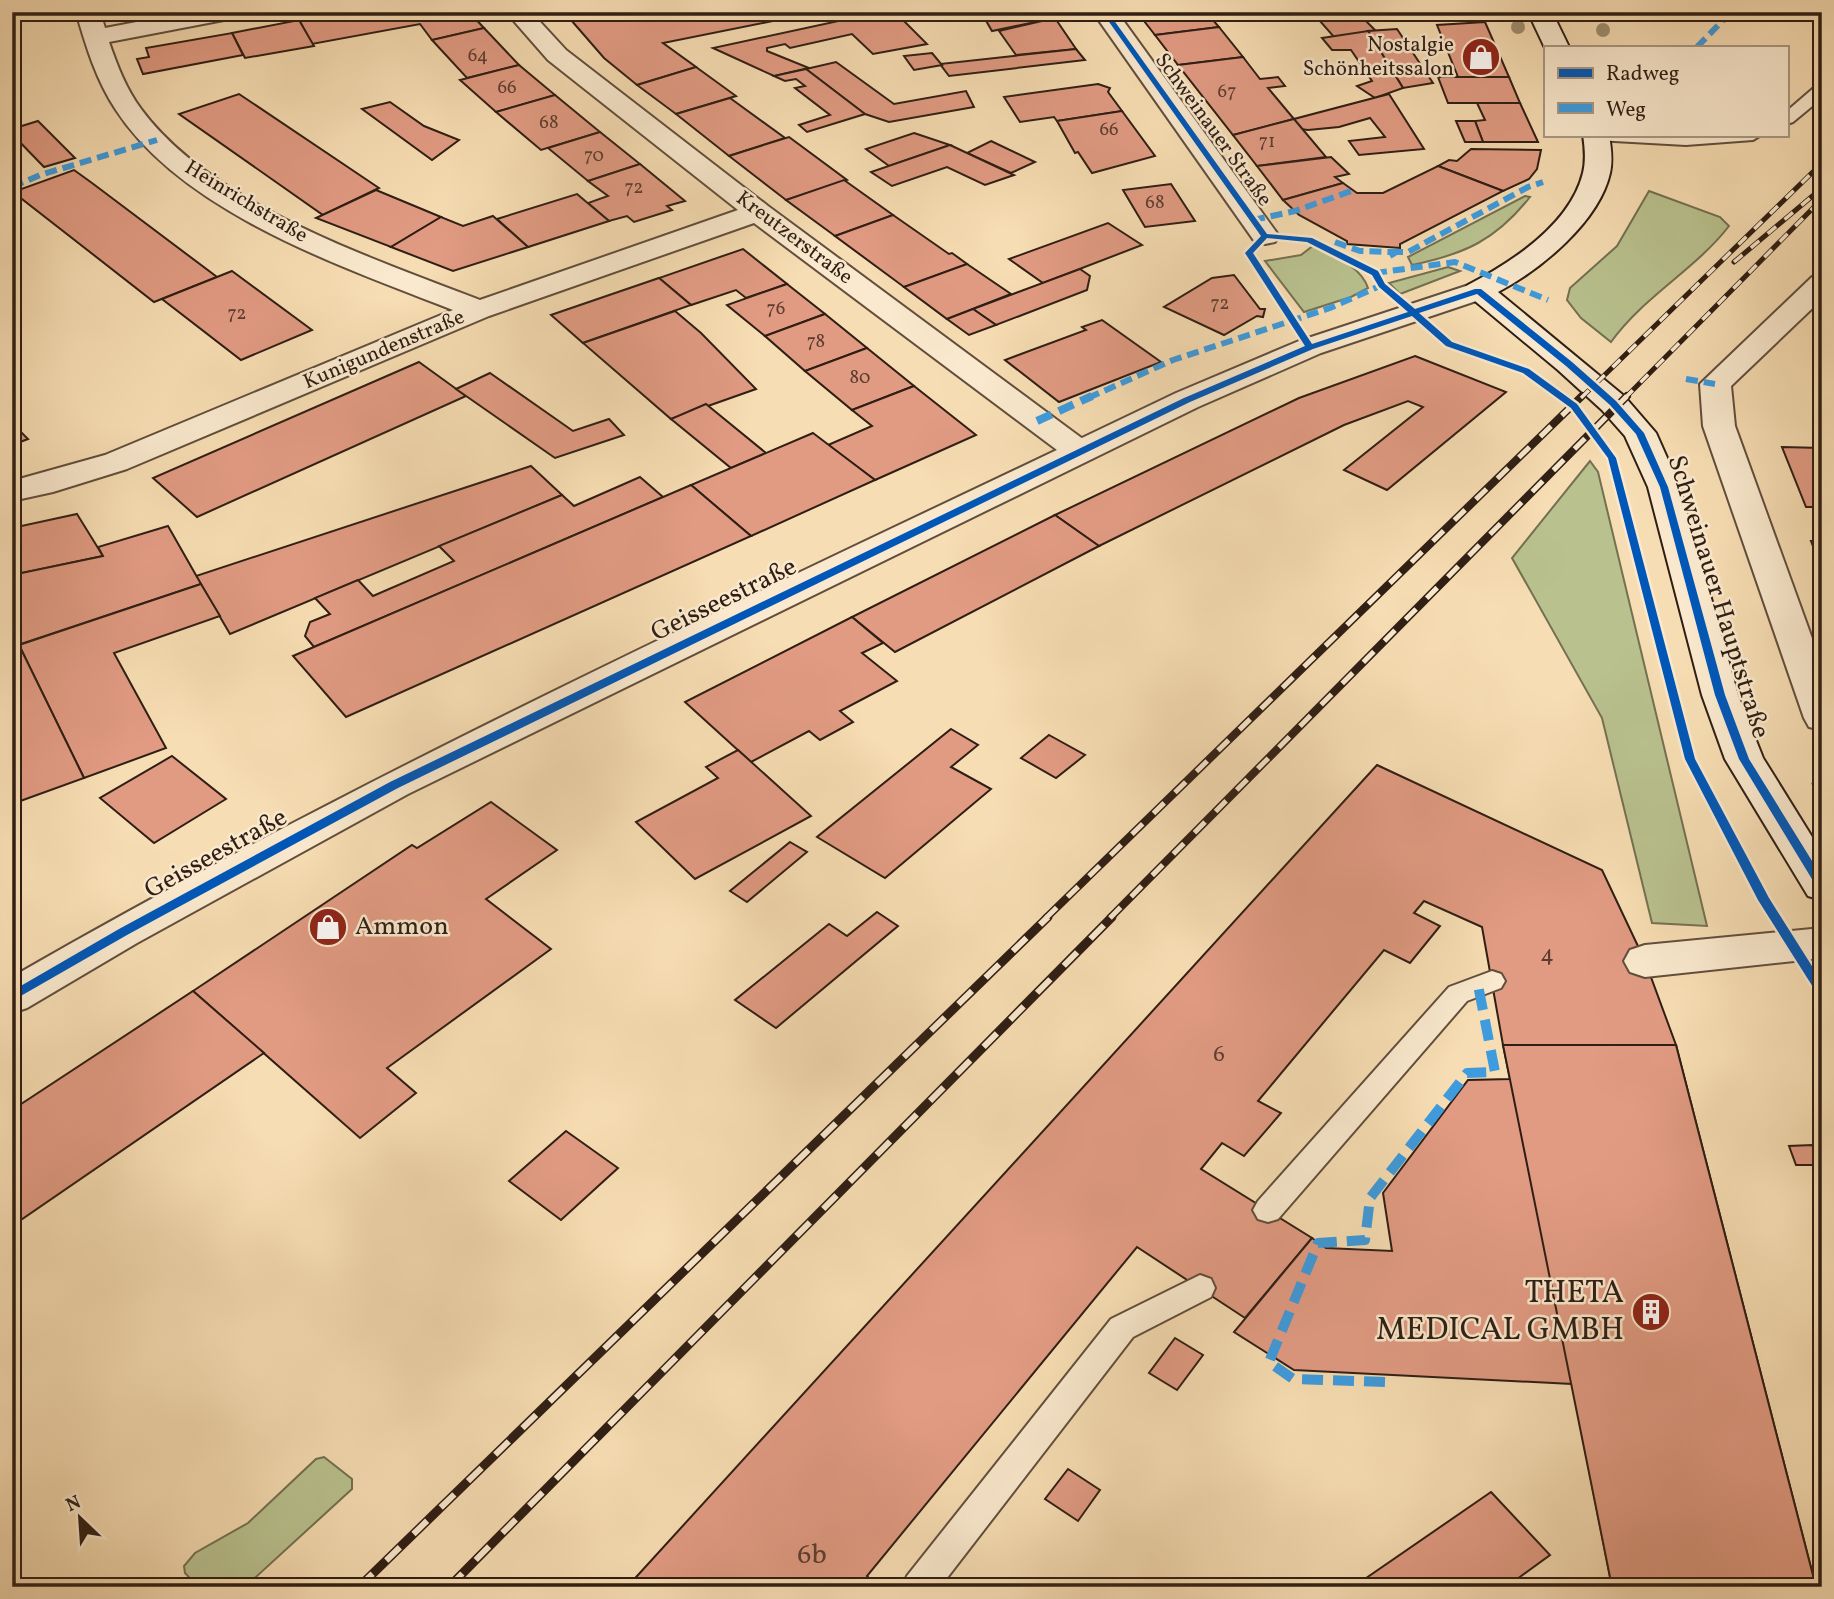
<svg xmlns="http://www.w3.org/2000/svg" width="1834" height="1599" font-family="Vollkorn,serif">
  <rect width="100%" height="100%" fill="#f7ddb3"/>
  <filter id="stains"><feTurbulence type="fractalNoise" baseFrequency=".00286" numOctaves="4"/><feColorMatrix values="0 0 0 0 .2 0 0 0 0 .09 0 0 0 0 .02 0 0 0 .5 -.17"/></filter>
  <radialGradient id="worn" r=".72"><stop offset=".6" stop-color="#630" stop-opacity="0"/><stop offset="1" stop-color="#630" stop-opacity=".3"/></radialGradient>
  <g fill="#b9c28f" stroke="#747052" stroke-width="2">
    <path d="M1649 191 1720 217 1729 226C1695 270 1644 296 1611 342L1581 318 1567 300 1570 288 1617 246Z"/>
    <path d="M1525 196 1530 197C1496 240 1465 254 1412 265L1408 257Z"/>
    <path d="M1314 245C1333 256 1361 266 1368 288L1351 297 1304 312 1265 261 1301 255Z"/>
    <polygon points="1448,267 1460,271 1400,294 1389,283"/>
    <polygon points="1590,461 1598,472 1707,926 1652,923 1602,718 1512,558"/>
    <polygon points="324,1457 352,1479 352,1489 245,1587 198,1587 185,1573 184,1566 195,1553 248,1523 316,1459"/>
  </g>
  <g fill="#e19b83" stroke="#2f1e14" stroke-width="2">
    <polygon points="469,12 484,28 432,40 420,24 312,44 299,20 344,12"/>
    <polygon points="564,12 638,12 646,21 666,17 661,12 794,12 798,16 663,43 696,67 637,85 604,58"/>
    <polygon points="880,12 895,12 927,44 873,54 852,34 790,48 785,44 767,48 767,51 809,68 774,76 713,48"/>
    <polygon points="981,12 1051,12 1055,18 992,31"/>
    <polygon points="1137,12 1206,12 1219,27 1155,35"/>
    <polygon points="1312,12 1346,12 1353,21 1364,19 1376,31 1334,37"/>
    <polygon points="1055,18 1076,49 1016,55 999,31"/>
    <polygon points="299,20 314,46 245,58 232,33"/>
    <polygon points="1485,22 1509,77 1458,77 1437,25"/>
    <polygon points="1219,27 1243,57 1178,65 1155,35"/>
    <polygon points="484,28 519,65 467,78 432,40"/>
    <polygon points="1397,29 1433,83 1403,88 1368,31"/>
    <polygon points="1368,31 1403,88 1375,98 1357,86 1372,81 1351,50 1332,50 1322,38"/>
    <polygon points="232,33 243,55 143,74 137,59 149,57 146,48"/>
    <polygon points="12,36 21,99 12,100"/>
    <polygon points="1076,49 1085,60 949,76 940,64"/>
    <polygon points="932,53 942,65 914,70 904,56"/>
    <polygon points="1243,57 1260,79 1278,77 1285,86 1268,88 1294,119 1233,135 1178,65"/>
    <polygon points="836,62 894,104 966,91 974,107 889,122 865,114 806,69"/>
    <polygon points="519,65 555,95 496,112 460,80"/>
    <polygon points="696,67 736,96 676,114 637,85"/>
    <polygon points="806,69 865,114 807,132 799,125 830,115 795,88 805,86 796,79 785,81 774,76"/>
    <polygon points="1438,77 1509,77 1520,103 1448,103"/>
    <polygon points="1098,84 1110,88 1108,92 1122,111 1057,121 1054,117 1020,122 1004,97"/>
    <polygon points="239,94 379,188 323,215 179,114"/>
    <polygon points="1389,94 1424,149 1359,155 1349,141 1385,137 1370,118 1339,127 1308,130 1300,129 1294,119"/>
    <polygon points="555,95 600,132 541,150 496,112"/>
    <polygon points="730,98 785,138 729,156 676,114"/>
    <polygon points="390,102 424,126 459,140 432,160 362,109"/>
    <polygon points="1477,103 1520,103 1538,142 1483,142 1475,121 1485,120"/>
    <polygon points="1122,111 1155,156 1092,173 1078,152 1075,153 1057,121"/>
    <polygon points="1294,119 1326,157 1257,166 1233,135"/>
    <polygon points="38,121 75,158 44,167 12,134 12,129"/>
    <polygon points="1456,121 1475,121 1483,142 1465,142"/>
    <polygon points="600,132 640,164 588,181 548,148"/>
    <polygon points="914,133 950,145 889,166 866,149"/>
    <polygon points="789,137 847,180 786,200 729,156"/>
    <polygon points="991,141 1035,162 1011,173 967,153"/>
    <polygon points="950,145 1014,175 985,185 947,167 892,186 871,172"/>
    <polygon points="1471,149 1541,150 1537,169 1529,179 1503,191 1438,166 1449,160 1457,161"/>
    <polygon points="1331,157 1349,174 1335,177 1343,183 1283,200 1257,166"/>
    <polygon points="640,164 685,201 667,206 672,210 634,222 627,216 609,221 588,203 608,196 588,181"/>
    <polygon points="1438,166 1503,191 1400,244 1400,248 1347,244 1347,241 1299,215 1283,200 1343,183 1357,193 1383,193"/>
    <polygon points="74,170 92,183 217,277 154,302 13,192"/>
    <polygon points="844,180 893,215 835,236 786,200"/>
    <polygon points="1171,184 1195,221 1145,227 1123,190"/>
    <polygon points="376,190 441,217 391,247 316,218"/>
    <polygon points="577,194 609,221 528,247 497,219"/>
    <polygon points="893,215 949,254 952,253 967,264 904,287 835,236"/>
    <polygon points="493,216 528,247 453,271 391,247 441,217 463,226"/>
    <polygon points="1108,223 1142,245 1043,283 1009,259"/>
    <polygon points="743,249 787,284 746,298 736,290 691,305 659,278"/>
    <polygon points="967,264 1011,294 947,319 904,287"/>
    <polygon points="1080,269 1090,276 1087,290 996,325 973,309"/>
    <polygon points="232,271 312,330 241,360 162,299"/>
    <polygon points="1234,275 1260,309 1265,309 1263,317 1257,316 1224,335 1164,307 1212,278"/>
    <polygon points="659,278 691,305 583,343 551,315"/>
    <polygon points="787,284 825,314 765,336 727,305"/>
    <polygon points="973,309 996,325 969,335 947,319"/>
    <polygon points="675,311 701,333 756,389 671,419 583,343"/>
    <polygon points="825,314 867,348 805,371 765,336"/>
    <polygon points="1102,320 1161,362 1059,402 1005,360 1086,330 1082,327"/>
    <polygon points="867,348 914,386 852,410 805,371"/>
    <polygon points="1415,356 1506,392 1387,490 1344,470 1423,407 1408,401 1344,425 1099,546 1055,515 1299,398"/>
    <polygon points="419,362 466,396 197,517 153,478"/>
    <polygon points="490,373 573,431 609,419 624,435 555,458 456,389"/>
    <polygon points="914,386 976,435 875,480 828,445 872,426 852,410"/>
    <polygon points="706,404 766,453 731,468 671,419"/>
    <polygon points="12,424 16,427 28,439 12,445"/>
    <polygon points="813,433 875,480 751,536 691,485"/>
    <polygon points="1782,447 1822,448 1822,507 1806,507"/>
    <polygon points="531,466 562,495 230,634 196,576"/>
    <polygon points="640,477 663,497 314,647 305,636 310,622 330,614 315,598 358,580 373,596 454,561 439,546 562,495 574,506"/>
    <polygon points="691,485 751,536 346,717 293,656"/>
    <polygon points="77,514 103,556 12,575 12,528"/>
    <polygon points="1055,515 1099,546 895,652 852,617"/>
    <polygon points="168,526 201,584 12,647 12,575 103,556 98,547"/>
    <polygon points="1811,541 1822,541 1822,570"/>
    <polygon points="201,584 220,616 114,653 166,748 84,778 19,645"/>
    <polygon points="852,617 883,643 862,653 897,681 840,711 853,722 820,740 809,731 751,762 685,702"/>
    <polygon points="19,645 84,778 12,804 12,647"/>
    <polygon points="951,729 978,745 951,767 991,789 885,878 817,837"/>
    <polygon points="1049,735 1085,755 1056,778 1021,758"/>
    <polygon points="738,750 811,816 695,879 636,822 718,778 706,767"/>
    <polygon points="172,756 226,799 154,843 100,798"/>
    <polygon points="1377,765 1602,870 1645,961 1676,1045 1503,1045 1482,927 1424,901 1414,913 1440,926 1410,963 1384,950 1258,1101 1281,1113 1244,1156 1222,1143 1201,1169 1312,1238 1245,1318 1137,1247 867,1576 877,1587 627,1587"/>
    <polygon points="491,802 557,850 486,899 551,949 387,1068 416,1093 360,1138 193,991 412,845 417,848"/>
    <polygon points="790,842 807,852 747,902 730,891"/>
    <polygon points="877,912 898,926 776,1028 735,1000 829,924 847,936"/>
    <polygon points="193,991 264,1053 12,1226 12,1110"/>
    <polygon points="1503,1045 1676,1045 1816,1587 1612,1587 1572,1384 1294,1370 1234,1332 1312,1238 1326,1248 1392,1251 1383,1193 1468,1080 1510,1079"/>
    <polygon points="1503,1045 1676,1045 1816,1587 1612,1587"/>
    <polygon points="566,1131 618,1168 561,1220 509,1181"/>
    <polygon points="1812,1145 1820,1165 1796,1165 1789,1146"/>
    <polygon points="1175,1338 1203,1355 1177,1390 1149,1373"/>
    <polygon points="1068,1469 1100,1490 1078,1521 1045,1499"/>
    <polygon points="1491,1492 1550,1555 1506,1587 1362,1587 1359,1583"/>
  </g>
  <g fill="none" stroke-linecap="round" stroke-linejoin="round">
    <g stroke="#614e3c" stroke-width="4">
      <g id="service">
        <polygon points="1822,84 1822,98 1793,122 1787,124 1787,111 1816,86"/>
        <polygon points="1588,135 1761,135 1753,140 1686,145 1596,140"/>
        <polygon points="1492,971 1501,974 1505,981 1501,988 1467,1001 1278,1219 1268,1222 1258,1219 1253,1210 1258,1201 1449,987"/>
        <polygon points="1200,1275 1211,1279 1215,1288 1211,1297 1133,1337 940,1587 902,1587 907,1576 1111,1319"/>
      </g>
    </g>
    <g stroke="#614e3c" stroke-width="4">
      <g id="minor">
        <path d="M76 12H100L105 28 189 12H241L237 17 229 19 109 42C117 65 126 89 141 109 212 205 371 258 480 300L738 210 548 60 506 12H531L566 50 768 206 1091 445 1096 452 1091 459 1080 462 1069 459 754 223 489 316 127 469 53 492 12 501V481L105 455 453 310C343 267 183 213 116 110 96 80 86 46 76 12Z"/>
        <polygon points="1093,12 1117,12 1279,236 1275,242 1265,244 1255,242"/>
        <polygon points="1822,274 1822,299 1731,386 1735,426 1822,666 1822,730 1809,727 1804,718 1703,426 1700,384 1812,277"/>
        <polygon points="1822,928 1822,958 1645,977 1630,972 1624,961 1630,950 1645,945"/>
      </g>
    </g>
    <g stroke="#614e3c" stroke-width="4">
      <path id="tertiary" d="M1478 282 1488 285 1493 291 1488 297 1321 353 1198 407 408 794 137 943 27 1008 12 1013V977C388 760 785 581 1176 393L1299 341Z"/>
    </g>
    <g stroke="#2f1e14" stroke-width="4">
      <g id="secondary">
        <polygon points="1528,12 1552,12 1569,47 1545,48"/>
        <path d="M1583 135H1609C1611 147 1613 160 1610 173 1599 222 1540 270 1498 292L1624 396 1656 433 1680 487 1738 695 1763 758 1822 853V900L1808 896 1725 759 1702 695 1648 487 1625 436 1602 410 1558 370 1463 291 1468 285C1512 262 1570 225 1583 173 1586 161 1585 148 1583 135Z"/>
      </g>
    </g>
    <use href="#service" fill="#fae9ce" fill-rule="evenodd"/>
    <use href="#minor" fill="#fae9ce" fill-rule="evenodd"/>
    <use href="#tertiary" fill="#fae9ce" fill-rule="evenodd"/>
    <use href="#secondary" fill="#fae9ce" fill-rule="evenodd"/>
    <g stroke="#2f1e14" stroke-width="5">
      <g id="rail-far2">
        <polyline points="1734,262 1822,188"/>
        <polyline points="1581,398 1822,163"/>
        <polyline points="1625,398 1822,199"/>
      </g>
    </g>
    <g stroke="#2f1e14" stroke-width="8">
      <g id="rail-far1">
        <polyline points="1046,918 1582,396"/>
        <polyline points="1110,918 1627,396"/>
      </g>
    </g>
    <g stroke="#2f1e14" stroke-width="9">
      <g id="rail">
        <polyline points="359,1587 1048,917"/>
        <polyline points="449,1587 1112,917"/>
      </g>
    </g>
    <use href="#rail-far2" stroke="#fae9ce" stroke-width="3.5" stroke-dasharray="11" stroke-linecap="butt"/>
    <use href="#rail-far1" stroke="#fae9ce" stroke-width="5" stroke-dasharray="15" stroke-linecap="butt"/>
    <use href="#rail" stroke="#fae9ce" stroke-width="6" stroke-dasharray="19" stroke-linecap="butt"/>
    <g stroke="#3d9bde" stroke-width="6" stroke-dasharray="12 6" stroke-linecap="butt">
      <polyline points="1697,47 1731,12"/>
      <polyline points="12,187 40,175 157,140"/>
      <polyline points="1253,220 1295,211 1354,190"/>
      <polyline points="1335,242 1360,251 1391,252 1394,257"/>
      <polyline points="1391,252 1408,252 1528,187 1543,182"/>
      <polyline points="1375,273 1455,262 1548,300"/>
      <polyline points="1686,379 1715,384"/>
      <polyline points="1088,398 1173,360 1330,308 1382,285"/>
    </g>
    <g stroke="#3d9bde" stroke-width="8" stroke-dasharray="16 8" stroke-linecap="butt">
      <polyline points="1037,421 1092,396"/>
      <polyline points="1814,781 1822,791"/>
    </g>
    <polyline stroke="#3d9bde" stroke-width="10" stroke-dasharray="21 10" stroke-linecap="butt" points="1385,1382 1293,1379 1269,1362 1318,1243 1365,1240 1370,1198 1467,1073 1495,1072 1478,985"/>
    <g stroke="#fae9ce" stroke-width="5">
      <path id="cycleway" d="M1102 12H1108L1267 234 1312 238 1378 271 1385 284 1415 309 1475 289H1481L1572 362 1616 401 1644 433 1668 487 1725 695 1749 759 1822 877V890L1818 889 1739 759 1715 695 1660 487 1636 434 1610 405 1566 366 1477 294 1419 313 1452 342 1529 369 1577 404 1616 458 1695 759 1769 898 1822 982V996L1818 995 1758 900 1685 759 1608 458 1571 408 1523 373 1446 346 1412 316 1313 349 1190 402 398 788 127 935 12 1001V991L119 929 390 782 1184 398 1305 346 1245 253 1261 236ZM1267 238 1307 242 1372 275 1379 287 1408 312 1312 344 1253 253Z"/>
    </g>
    <use href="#cycleway" fill="#0057b8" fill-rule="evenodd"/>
  </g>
  <g fill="#a08f70">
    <circle cx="1518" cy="27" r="7"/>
    <circle cx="1603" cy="30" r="7"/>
  </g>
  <defs>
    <g id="shop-disc" transform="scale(2.0125)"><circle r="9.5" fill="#8f2418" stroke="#fae9ce"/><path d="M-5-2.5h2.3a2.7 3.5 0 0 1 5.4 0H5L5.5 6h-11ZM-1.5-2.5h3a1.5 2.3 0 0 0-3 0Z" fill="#fff"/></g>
    <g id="building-disc" transform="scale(2.0125)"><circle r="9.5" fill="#8f2418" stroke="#fae9ce"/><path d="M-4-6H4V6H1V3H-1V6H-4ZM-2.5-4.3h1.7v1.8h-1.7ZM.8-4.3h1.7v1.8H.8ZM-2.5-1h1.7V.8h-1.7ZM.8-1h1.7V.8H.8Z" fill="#fff"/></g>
  </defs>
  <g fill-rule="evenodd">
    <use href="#shop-disc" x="1481" y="57"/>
    <use href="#shop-disc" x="328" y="927"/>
    <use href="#building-disc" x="1651" y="1312"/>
  </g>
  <g text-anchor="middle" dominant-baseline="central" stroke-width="5" stroke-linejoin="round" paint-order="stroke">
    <g font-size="19" fill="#5c3d30">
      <text x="478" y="56">64</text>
      <text x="507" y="88">66</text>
      <text x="1227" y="92">67</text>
      <text x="549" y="123">68</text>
      <text x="1109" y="130">66</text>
      <text x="1267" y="142">71</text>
      <text x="594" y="156">70</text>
      <text x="634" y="188">72</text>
      <text x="1155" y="203">68</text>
      <text x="1220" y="304">72</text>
      <text x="776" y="309">76</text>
      <text x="237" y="314">72</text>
      <text x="816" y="342">78</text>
      <text x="860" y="378">80</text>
    </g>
    <g font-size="21" fill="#2f1e14" stroke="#fae9ce" text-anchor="end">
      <text x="1454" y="45">Nostalgie<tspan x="1454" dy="24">Schönheitssalon</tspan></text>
    </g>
    <g font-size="21" fill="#2f1e14" stroke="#fae9ce">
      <text transform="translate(1213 130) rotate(54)">Schweinauer Straße</text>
      <text transform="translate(246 202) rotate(31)">Heinrichstraße</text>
      <text transform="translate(794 238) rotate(37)">Kreutzerstraße</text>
      <text transform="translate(384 350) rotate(-23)">Kunigundenstraße</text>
    </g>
    <g font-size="23" fill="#5c3d30">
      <text x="1547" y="955">4</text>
      <text x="1219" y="1055">6</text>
    </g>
    <g font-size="26" fill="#2f1e14" stroke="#fae9ce">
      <text transform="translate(1718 597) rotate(73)">Schweinauer Hauptstraße</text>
      <text transform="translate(724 600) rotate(-26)">Geisseestraße</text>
      <text transform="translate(216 854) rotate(-29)">Geisseestraße</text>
    </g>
    <g font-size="26" fill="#2f1e14" stroke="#fae9ce" text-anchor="start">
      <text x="355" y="927">Ammon</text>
    </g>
    <g font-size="28" fill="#5c3d30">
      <text x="812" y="1555">6b</text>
    </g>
    <g font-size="32" fill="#2f1e14" stroke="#fae9ce" text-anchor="end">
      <text x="1624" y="1294">THETA<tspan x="1624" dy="37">MEDICAL GMBH</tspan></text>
    </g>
  </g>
  <rect width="1834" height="1599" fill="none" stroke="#f7ddb3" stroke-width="42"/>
  <rect x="14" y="14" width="1806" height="1571" fill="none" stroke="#2f1e14" stroke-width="3.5"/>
  <rect x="21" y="21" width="1792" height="1557" fill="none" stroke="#2f1e14" stroke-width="2"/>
  <rect x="1544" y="46" width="245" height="91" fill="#fae9ce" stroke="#a99884" stroke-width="2"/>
  <rect x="1558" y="68" width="35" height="10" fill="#0057b8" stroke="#a99884" stroke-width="2"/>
  <text x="1606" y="80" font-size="21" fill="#2f1e14">Radweg</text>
  <rect x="1558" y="103" width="35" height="10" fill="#3d9bde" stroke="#a99884" stroke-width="2"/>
  <text x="1606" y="116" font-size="21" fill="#2f1e14">Weg</text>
  <g transform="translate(80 1518) rotate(335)" stroke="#fae9ce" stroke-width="5" paint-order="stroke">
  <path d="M0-5L12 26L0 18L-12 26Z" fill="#2f1e14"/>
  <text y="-10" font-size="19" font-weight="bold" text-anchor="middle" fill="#2f1e14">N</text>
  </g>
  <rect width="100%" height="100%" filter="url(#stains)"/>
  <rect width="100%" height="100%" fill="url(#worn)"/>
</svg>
